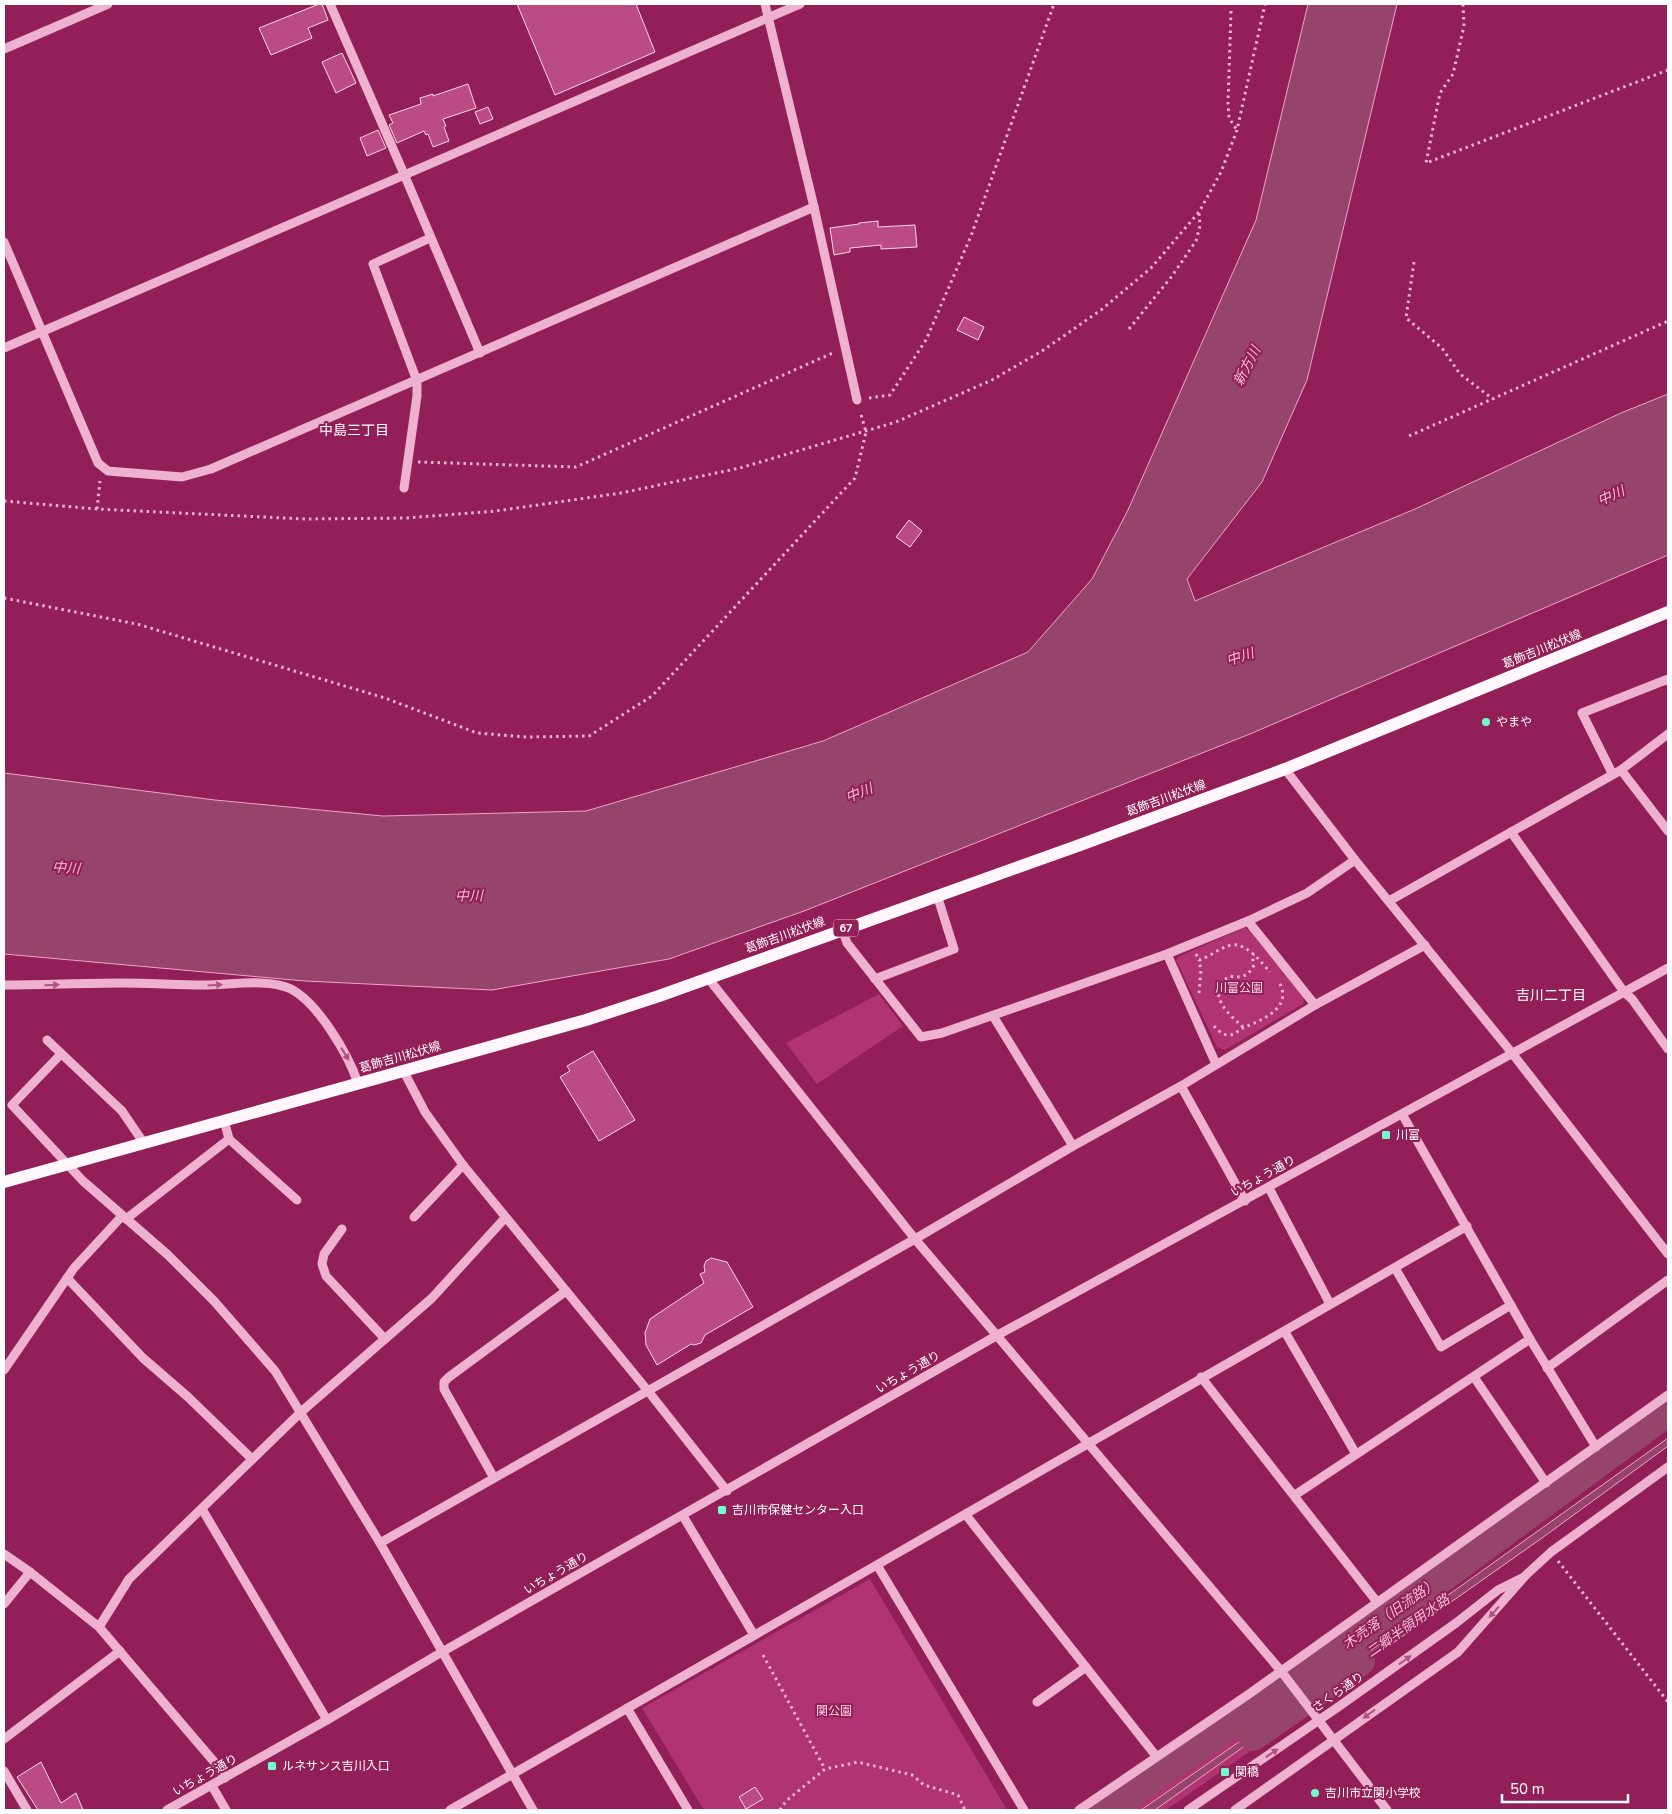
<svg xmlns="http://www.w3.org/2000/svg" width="1672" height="1814" font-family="'Nunito Sans','Noto Sans JP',sans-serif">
  <rect width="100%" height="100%" fill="#921f58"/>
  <g fill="#b03372">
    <polygon points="1244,928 1249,929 1304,998 1303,1004 1225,1050 1217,1047 1176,960 1180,956"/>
    <polygon points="879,994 903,1026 817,1084 786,1043"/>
    <polygon points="870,1579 1007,1810 704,1810 642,1708"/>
    <polygon points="1268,1689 1292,1722 1166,1810 1091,1810"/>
  </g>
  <g fill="#96446c" stroke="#efa4cb">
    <polygon points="1308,4 1397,4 1307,380 1262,482 1187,579 1195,601 1415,509 1621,413 1668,394 1668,555 1250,734 804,911 669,959 492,990 305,981 4,954 4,773 215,800 383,816 586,811 823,741 1028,652 1092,579 1128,510 1256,220"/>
    <polygon points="1668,1438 1668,1446 1542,1538 1329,1688 1325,1683"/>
    <polygon points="1285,1710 1288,1715 1155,1810 1141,1810"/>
  </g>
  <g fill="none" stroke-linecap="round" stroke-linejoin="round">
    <g stroke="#96446c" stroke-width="30">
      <polyline points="1253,1736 1360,1661"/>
      <polyline points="1106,1810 1406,1604 1668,1411"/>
    </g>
  </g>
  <g fill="#ba4c83" stroke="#fad6e8">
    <polygon points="319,4 322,4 328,20 308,28 312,38 271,55 259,28"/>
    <polygon points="517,4 636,4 655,52 555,95"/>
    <polygon points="342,53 356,83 336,93 322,62"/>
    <polygon points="468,84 476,108 443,119 446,126 444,127 449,141 433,147 428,134 426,135 424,131 397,143 389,125 393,123 389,115 421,104 420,98 433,94 433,96"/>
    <polygon points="488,107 493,119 480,124 475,112"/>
    <polygon points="378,130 386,148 367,156 360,138"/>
    <polygon points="878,221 878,227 915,225 917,247 881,249 881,245 850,248 850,252 834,255 830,228 859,224 859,223"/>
    <polygon points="964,317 984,327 978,340 957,330"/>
    <polygon points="909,520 922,531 910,547 896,537"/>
    <polygon points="593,1051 635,1120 599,1141 560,1077 570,1071 567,1066"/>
    <polygon points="711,1258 727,1262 753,1307 705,1335 701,1343 694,1345 691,1344 657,1365 646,1345 645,1333 650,1319 704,1283 700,1274 705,1272 704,1266 706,1261"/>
    <polygon points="41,1762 61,1803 76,1793 83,1810 38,1810 17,1777"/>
    <polygon points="755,1787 763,1799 746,1809 739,1797"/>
  </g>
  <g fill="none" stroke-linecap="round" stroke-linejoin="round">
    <g stroke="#eeb1d0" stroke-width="3" stroke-dasharray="2.5 4" stroke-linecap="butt">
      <polyline points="1463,4 1464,26 1453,74 1440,93 1426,163 1668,70"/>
      <polyline points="1231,11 1228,104 1229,118 1237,130"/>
      <polyline points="1414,262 1406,318 1442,348 1460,374 1493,399"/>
      <polyline points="1129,329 1172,276 1196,241 1200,226 1199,213"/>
      <polyline points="869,398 890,395 926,340 971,236 1054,4"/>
      <polyline points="1409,436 1668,321"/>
      <polyline points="418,462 576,467 835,352"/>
      <polyline points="4,501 97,509 305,519 407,518 496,511 621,493 740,468 896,422 992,380 1042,351 1101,310 1151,268 1199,212 1221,172 1237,130 1265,4"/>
      <polyline points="97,509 100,481"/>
      <polyline points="4,598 137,624 385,698 477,733 526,737 589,736 652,696 855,478 866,432 860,411"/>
      <path d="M1196 954 1199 960C1210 957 1220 947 1232 945 1247 943 1261 962 1270 972"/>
      <polyline points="1199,993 1201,970 1199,960"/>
      <path d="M1214 1026C1217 1030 1222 1034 1227 1035 1235 1036 1239 1029 1245 1027 1262 1020 1292 1008 1280 984"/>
      <path d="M1243 1027C1228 1014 1204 992 1230 976 1242 979 1249 975 1254 965L1252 956 1254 954"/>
      <polyline points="1558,1561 1668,1702"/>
      <polyline points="763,1655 825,1769"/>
      <polyline points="780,1810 786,1801 825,1769 858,1762 912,1775 924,1785 958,1795 965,1810"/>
    </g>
    <g stroke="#eeb1d0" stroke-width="9">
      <polyline points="330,4 404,174 480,353"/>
      <polyline points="765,4 814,207 857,400"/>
      <polyline points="4,49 108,4"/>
      <polyline points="4,242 98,463 108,471 182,477 211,469 814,207"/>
      <polyline points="4,348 800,4"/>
      <polyline points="404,488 417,396 417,381 373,264 430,238"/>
      <polyline points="1285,769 1355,860 1512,1053 1668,1254"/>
      <polyline points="1621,770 1668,831"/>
      <polyline points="1612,773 1582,713 1668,679 1668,681"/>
      <polyline points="1511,832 1624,992 1632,999 1668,1049"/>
      <polyline points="1389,901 1621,770 1668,734"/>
      <polyline points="1248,921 1315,1005"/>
      <polyline points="842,929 847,943 921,1037 942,1033 1054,994 1167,954 1248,921 1307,893 1355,860"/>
      <polyline points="1167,954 1216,1064"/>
      <polyline points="708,978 915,1239 1281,1671 1387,1810"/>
      <polyline points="875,979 954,949 937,895"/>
      <path d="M4 985C43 985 82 983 121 983 149 983 177 985 205 985 229 985 269 978 291 989 318 1003 348 1054 358 1083"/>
      <polyline points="993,1016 1073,1146"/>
      <polyline points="47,1040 122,1111 143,1142"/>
      <polyline points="61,1054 12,1105 83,1181 168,1255 214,1301 275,1371 380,1543 533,1810"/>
      <polyline points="403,1070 425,1112 463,1165 648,1391 727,1491"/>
      <polyline points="1181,1086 1245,1201"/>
      <polyline points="1402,1114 1530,1339 1596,1447"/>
      <polyline points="229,1139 297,1200"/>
      <polyline points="1269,1188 1330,1304"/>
      <polyline points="414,1217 463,1165"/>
      <polyline points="126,1219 229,1139 224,1120"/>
      <polyline points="342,1229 324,1254 322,1264 326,1276 385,1339"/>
      <polyline points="1395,1268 1441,1347 1511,1305"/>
      <polyline points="67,1278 143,1358 188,1397 252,1459"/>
      <polyline points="1285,1332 1356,1454"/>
      <polyline points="1547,1368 1668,1280"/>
      <polyline points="4,1370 74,1268 122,1216"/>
      <polyline points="1201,1377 1377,1602"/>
      <polyline points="1474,1377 1546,1483"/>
      <polyline points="494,1478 444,1389 444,1382 449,1377 566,1291"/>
      <polyline points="1295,1495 1530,1339"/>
      <polyline points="202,1509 327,1720"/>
      <polyline points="966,1515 1156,1756"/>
      <polyline points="683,1516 754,1635"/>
      <polyline points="380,1543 915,1239 1073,1146 1181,1086 1315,1005 1425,945"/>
      <polyline points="4,1554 30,1572 99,1627 216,1764 225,1778"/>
      <polyline points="877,1565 1024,1810"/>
      <polyline points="4,1604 30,1572"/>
      <polyline points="99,1627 129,1579 301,1412 432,1298 505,1218"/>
      <polyline points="1037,1702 1086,1667"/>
      <polyline points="627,1708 688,1810"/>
      <polyline points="4,1739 120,1651"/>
      <polyline points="4,1771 27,1810"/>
      <polyline points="212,1786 226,1810"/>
      <polyline points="167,1810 327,1720 442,1652 996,1336 1668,968"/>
      <polyline points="450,1810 1467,1226"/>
      <polyline points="1079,1810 1249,1694 1668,1395"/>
      <polyline points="1188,1810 1341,1705 1456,1623 1498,1590 1522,1578"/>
      <polyline points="1235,1810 1458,1652 1526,1575 1551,1552 1668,1467"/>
    </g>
    <polyline stroke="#fff7fb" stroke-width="12" points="4,1182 586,1020 659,996 1080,845 1285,769 1668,612"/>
  </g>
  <defs><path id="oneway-solid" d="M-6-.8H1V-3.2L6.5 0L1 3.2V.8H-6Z" transform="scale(1.25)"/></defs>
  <g fill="#b25282">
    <use href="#oneway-solid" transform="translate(52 985) rotate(-1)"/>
    <use href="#oneway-solid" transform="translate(215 985) rotate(-3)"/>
    <use href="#oneway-solid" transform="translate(345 1054) rotate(58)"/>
    <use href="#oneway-solid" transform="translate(1494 1612) rotate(132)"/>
    <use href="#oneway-solid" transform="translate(1405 1660) rotate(-36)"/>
    <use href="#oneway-solid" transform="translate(1369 1714) rotate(144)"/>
    <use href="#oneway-solid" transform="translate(1272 1753) rotate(-34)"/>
  </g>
  <g fill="#71fbcc" stroke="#921f58" stroke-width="2">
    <circle cx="1486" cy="722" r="5"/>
    <rect x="1381" y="1130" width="10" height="10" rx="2.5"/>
    <rect x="717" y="1505" width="10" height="10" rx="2.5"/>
    <rect x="267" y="1761" width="10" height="10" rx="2.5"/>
    <rect x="1220" y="1767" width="10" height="10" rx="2.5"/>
    <circle cx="1315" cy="1793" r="5"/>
  </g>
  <g text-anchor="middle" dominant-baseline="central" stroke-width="4" stroke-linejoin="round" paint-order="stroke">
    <rect fill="#921f58" stroke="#debccd" stroke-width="1" x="833.5" y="919.5" width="25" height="17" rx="4"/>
    <g font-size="11" font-weight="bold" fill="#fff">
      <text x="846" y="928">67</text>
    </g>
    <g font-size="12" fill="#fff" stroke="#921f58">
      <text transform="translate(1542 649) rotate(-22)">葛飾吉川松伏線</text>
      <text transform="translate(1166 798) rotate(-20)">葛飾吉川松伏線</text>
      <text transform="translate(785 935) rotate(-20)">葛飾吉川松伏線</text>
      <text transform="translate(400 1057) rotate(-16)">葛飾吉川松伏線</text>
      <text transform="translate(1263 1176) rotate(-29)">いちょう通り</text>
      <text transform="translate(908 1372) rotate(-30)">いちょう通り</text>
      <text transform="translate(556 1573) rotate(-30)">いちょう通り</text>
      <text transform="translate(1338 1692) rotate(-35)">さくら通り</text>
      <text transform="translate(205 1775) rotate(-29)">いちょう通り</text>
    </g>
    <g font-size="12" fill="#fff" stroke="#921f58" text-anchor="start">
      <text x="1496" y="722">やまや</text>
      <text x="1396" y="1135">川富</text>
      <text x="732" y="1510">吉川市保健センター入口</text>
      <text x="282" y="1766">ルネサンス吉川入口</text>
      <text x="1235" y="1772">関橋</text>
      <text x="1325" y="1793">吉川市立関小学校</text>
    </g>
    <g font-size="12" fill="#fad6e8" stroke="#921f58">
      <text x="1239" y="988">川富公園</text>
      <text x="834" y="1711">関公園</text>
    </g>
    <g font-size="14" font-style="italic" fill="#f4bdd9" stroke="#921f58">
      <text transform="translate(1247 366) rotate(-63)">新方川</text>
      <text transform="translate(1611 496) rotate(-24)">中川</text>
      <text transform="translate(1240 657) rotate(-18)">中川</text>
      <text transform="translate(859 793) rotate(-22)">中川</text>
      <text transform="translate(66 868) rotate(4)">中川</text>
      <text transform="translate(469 896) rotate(-1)">中川</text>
      <text transform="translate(1390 1614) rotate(-35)">木売落（旧流路）</text>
      <text transform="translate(1408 1626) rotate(-35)">二郷半領用水路</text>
    </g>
    <g font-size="14" fill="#fff" stroke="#921f58">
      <text x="354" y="430">中島三丁目</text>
      <text x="1551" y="995">吉川二丁目</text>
    </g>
  </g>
  <rect width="1672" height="1814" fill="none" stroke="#ffffff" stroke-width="10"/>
  <path d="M1502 1794v8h126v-8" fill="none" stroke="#ffffff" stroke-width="2.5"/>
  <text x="1510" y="1794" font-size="15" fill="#ffffff" stroke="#921f58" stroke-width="4" paint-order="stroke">50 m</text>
</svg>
